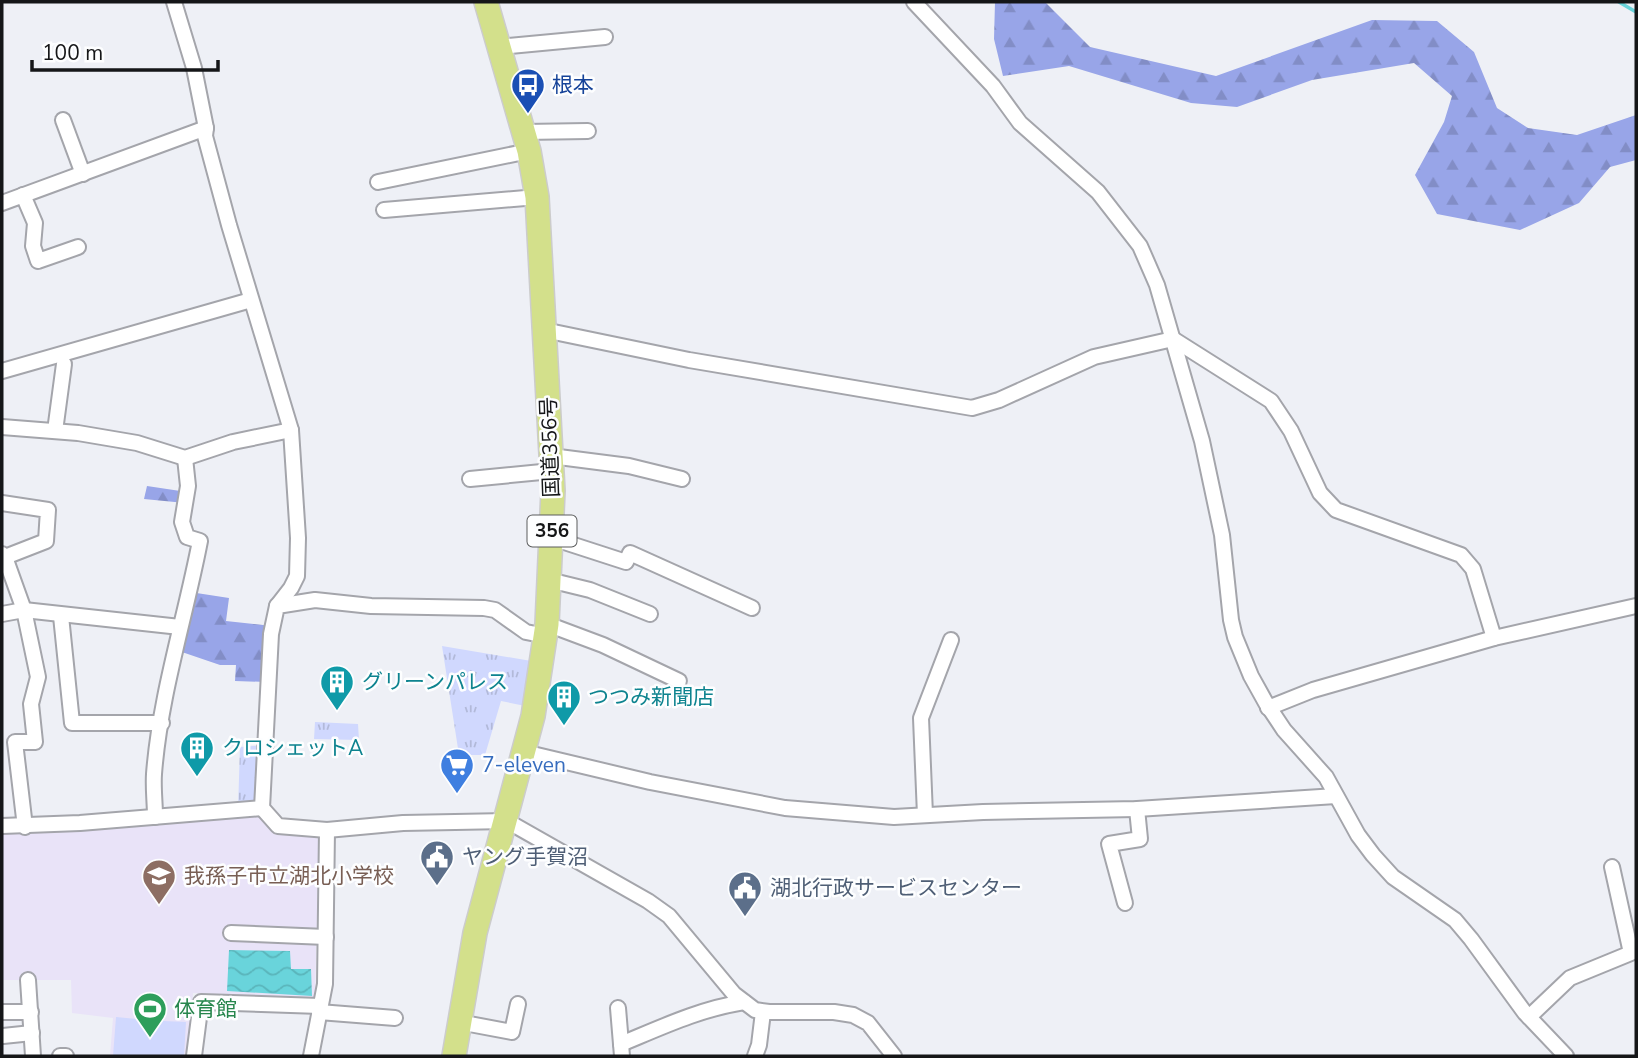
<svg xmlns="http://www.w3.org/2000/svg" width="1638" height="1058" font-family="'Nunito Sans','Noto Sans JP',sans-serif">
  <defs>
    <pattern id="grass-tufts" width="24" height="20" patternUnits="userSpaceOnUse" patternTransform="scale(1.75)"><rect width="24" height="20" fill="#d0d8fe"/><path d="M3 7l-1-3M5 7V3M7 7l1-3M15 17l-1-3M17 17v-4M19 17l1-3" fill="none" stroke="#b2b9d9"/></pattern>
    <pattern id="forest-firs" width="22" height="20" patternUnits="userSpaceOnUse" patternTransform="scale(1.75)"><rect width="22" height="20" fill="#98a5e8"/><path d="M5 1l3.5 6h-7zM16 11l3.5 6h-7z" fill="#828dc6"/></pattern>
    <pattern id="water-waves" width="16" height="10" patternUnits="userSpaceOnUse" patternTransform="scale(1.75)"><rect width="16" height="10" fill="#69d4db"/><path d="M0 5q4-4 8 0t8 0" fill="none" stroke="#5ab5bb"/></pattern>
  </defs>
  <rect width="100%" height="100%" fill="#eef0f6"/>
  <polygon fill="#e9e3f8" points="262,808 278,826 319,835 315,999 193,993 189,1056 110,1056 113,1018 72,1013 71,980 2,980 2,825"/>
  <g fill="url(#grass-tufts)">
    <polygon points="442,646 543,663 535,708 501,701 485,755 459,755"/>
    <polygon points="315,722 358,724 359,740 314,739"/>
    <polygon points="265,745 262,808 238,810 240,747"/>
  </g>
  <g fill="url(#forest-firs)">
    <polygon points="995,2 1045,2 1090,47 1216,76 1372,20 1437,21 1474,52 1497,108 1528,128 1577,135 1636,115 1636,160 1610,167 1579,203 1520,230 1437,214 1415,175 1444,122 1452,96 1414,63 1312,80 1237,107 1191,103 1069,66 1003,76 994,39"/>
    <polygon points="147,486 187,492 185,503 144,499"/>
    <polygon points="190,592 229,598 226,621 272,626 267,682 235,681 236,665 220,665 176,650"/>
  </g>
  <polygon fill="#d0d8fe" points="149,1012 163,1012 164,1021 186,1022 184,1056 113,1056 116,1017 147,1020"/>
  <polygon fill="url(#water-waves)" points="229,950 290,951 291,969 311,969 312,996 227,991"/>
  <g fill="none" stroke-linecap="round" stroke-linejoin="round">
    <polyline stroke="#69d4db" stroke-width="3.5" points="1619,2 1636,12"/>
    <g stroke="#a4a5ab" stroke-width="18">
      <g id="minor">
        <polyline points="174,2 194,68 206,128 205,136 229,225 291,430 298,538 297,576 291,588 277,606"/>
        <polyline points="914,2 993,86 1020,123 1098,192 1140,246 1157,285 1202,441 1222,535 1231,620 1235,637 1251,676 1266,703 1284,730 1326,777 1358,835 1373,855 1393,877 1455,920 1471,939 1525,1013 1566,1056"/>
        <polyline points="499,47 605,37"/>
        <polyline points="63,120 83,174"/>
        <polyline points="524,132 588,131"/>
        <polyline points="378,182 529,151"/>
        <polyline points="23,195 35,223 33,246 38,261 78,247"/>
        <polyline points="2,203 206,128"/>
        <polyline points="384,210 537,197"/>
        <polyline points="544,330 689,360 972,408 999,400 1094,357 1173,339 1271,401 1291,431 1320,493 1336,510 1461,555 1473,569 1494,638"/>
        <polyline points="2,371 251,300"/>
        <polyline points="2,427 78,433 137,443 185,458 233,442 291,430"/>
        <polyline points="55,431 64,364"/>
        <polyline points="551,456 629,466 682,479"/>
        <polyline points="470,479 552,471"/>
        <polyline points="2,503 48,510 46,541 5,557"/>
        <polyline points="552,538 626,562 630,553 752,608"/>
        <polyline points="2,554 5,557 24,610 38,677 31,704 35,742 15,742 25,827"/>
        <polyline points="549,580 590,590 650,614"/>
        <polyline points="2,614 24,610 180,627"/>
        <polyline points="61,616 72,723 162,723"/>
        <polyline points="547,624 603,645 679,681"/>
        <polyline points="546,636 526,632 495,610 484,608 371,606 315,600 277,606 271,634 262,808 278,826 327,830 403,823 507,821 648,901 669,916 734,994 755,1010 769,1012 834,1012 853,1015 868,1023 894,1056"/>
        <polyline points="1268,708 1313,690 1494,638 1636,606"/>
        <polyline points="524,752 650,782 785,808 894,817 983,812 1137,809 1336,796"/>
        <polyline points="925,815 921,718 951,640"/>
        <path d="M155 817C155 803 153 788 154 774 160 695 185 619 200 541L187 537 182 522 188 486 185 458"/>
        <polyline points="2,826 80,823 262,808"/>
        <polyline points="1125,903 1109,844 1140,839 1137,809"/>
        <polyline points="231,933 326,937"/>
        <polyline points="28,980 33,1056"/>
        <polyline points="618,1008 622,1056"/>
        <polyline points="2,1012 31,1012"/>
        <polyline points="319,1012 395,1018"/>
        <polyline points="1529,1017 1570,978 1631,953 1612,867"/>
        <polyline points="459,1022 512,1032 518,1004"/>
        <polyline points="3,1036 32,1033"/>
        <path d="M621 1044C662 1027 700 1009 744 1002"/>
        <polyline points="60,1056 66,1056"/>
        <polyline points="194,1056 201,1002 320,1006"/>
        <polyline points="311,1056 325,984 327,830"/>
        <polyline points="755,1056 759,1045 763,1012"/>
      </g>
    </g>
    <g stroke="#ccc" stroke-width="26">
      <polyline id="trunk" points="454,1056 475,933 533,716 547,624 553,491 537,197 529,151 486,2"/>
    </g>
    <use href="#minor" stroke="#fff" stroke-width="14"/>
    <use href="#trunk" stroke="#d3e08b" stroke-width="23"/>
  </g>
  <defs>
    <g id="bus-pin" transform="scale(1.75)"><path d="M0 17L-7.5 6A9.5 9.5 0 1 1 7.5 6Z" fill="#1a4fb4" stroke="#fdfeff"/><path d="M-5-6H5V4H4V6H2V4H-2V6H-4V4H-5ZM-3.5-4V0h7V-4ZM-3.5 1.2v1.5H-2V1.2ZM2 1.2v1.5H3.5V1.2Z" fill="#fff"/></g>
    <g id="building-pin" transform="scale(1.75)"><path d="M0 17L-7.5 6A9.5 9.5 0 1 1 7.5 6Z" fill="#0f9aa8" stroke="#fdfeff"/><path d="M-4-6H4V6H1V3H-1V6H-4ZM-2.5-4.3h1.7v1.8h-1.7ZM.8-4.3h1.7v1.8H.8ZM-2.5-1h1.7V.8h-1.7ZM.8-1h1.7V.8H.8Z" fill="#fff"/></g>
    <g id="supermarket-pin" transform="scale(1.75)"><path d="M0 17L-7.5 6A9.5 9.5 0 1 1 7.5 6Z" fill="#3f7fe0" stroke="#fdfeff"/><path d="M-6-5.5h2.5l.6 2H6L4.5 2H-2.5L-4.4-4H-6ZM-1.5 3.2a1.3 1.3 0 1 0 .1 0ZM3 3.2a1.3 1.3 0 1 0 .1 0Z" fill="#fff"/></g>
    <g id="civic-pin" transform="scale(1.75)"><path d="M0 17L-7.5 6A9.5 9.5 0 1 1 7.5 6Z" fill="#5c6f8a" stroke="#fdfeff"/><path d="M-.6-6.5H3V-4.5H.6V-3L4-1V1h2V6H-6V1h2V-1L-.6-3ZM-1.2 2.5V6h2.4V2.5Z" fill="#fff"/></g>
    <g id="school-pin" transform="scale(1.75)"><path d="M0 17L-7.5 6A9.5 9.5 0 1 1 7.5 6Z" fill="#8d6e63" stroke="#fdfeff"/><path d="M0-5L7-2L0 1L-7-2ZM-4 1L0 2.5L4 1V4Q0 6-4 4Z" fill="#fff"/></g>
    <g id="stadium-pin" transform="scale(1.75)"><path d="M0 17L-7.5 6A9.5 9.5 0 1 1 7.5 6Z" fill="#2e9e5b" stroke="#fdfeff"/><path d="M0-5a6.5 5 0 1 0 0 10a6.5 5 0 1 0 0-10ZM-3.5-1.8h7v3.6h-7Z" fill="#fff"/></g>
  </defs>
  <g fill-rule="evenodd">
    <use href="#bus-pin" x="528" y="85"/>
    <use href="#building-pin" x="337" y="682"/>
    <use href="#building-pin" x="564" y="697"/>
    <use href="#building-pin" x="197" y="748"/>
    <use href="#supermarket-pin" x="457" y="765"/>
    <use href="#civic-pin" x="437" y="857"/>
    <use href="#school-pin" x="159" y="876"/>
    <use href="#civic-pin" x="745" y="888"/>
    <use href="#stadium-pin" x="150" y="1009"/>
  </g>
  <g text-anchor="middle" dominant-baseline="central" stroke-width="5" stroke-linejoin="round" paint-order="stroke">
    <rect fill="#fdfeff" stroke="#5b5c5d" stroke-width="2" x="527.5" y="515.5" width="49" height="31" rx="5"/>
    <g font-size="19" font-weight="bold" fill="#151618">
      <text x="552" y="531">356</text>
    </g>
    <g font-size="21" fill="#164399" stroke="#fdfeff" text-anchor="start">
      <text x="552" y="85">根本</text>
    </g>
    <g font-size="21" fill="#151618" stroke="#fdfeff">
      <text transform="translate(550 447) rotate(-92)">国道356号</text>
    </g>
    <g font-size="21" fill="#0d838f" stroke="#fdfeff" text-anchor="start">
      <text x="362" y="682">グリーンパレス</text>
      <text x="588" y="697">つつみ新聞店</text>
      <text x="222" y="748">クロシェットA</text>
    </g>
    <g font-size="21" fill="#366cbe" stroke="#fdfeff" text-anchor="start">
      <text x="482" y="765">7-eleven</text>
    </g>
    <g font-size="21" fill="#4e5e75" stroke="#fdfeff" text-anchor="start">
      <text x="462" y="857">ヤング手賀沼</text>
      <text x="770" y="888">湖北行政サービスセンター</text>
    </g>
    <g font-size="21" fill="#785e54" stroke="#fdfeff" text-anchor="start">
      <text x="184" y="876">我孫子市立湖北小学校</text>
    </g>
    <g font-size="21" fill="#27864d" stroke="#fdfeff" text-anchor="start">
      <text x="174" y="1009">体育館</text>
    </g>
  </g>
  <rect width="1638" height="1058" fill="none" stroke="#151618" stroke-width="7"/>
  <path d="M32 60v10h186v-10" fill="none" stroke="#151618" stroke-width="3.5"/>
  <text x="42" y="60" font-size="21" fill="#151618" stroke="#fdfeff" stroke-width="5" paint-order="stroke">100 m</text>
</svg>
